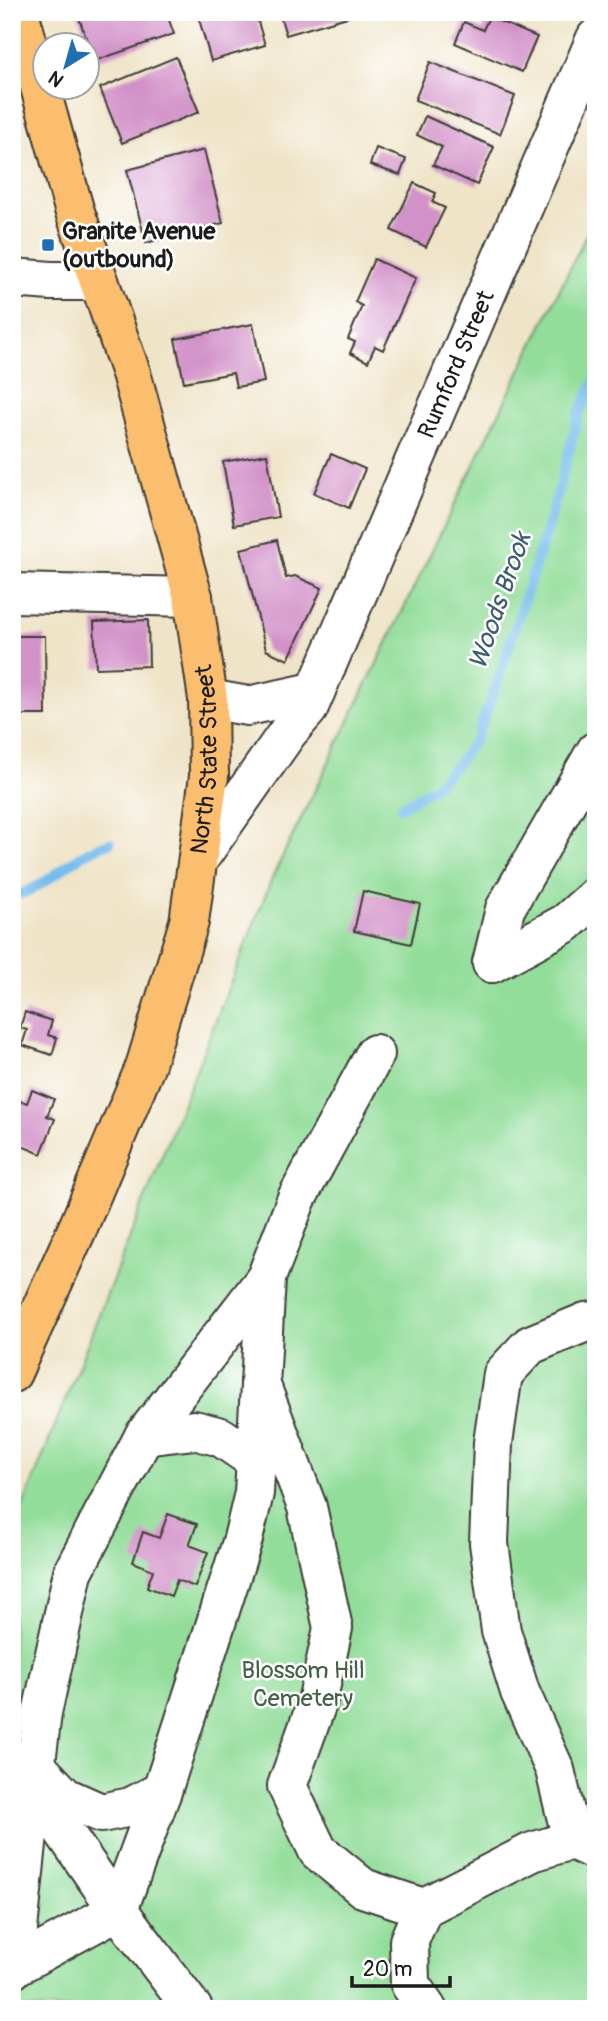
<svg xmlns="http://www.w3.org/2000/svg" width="608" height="2021" font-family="Pangolin,sans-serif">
  <rect width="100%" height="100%" fill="#fff"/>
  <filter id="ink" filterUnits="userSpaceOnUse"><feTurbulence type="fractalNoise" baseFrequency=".0143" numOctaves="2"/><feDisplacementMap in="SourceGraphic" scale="14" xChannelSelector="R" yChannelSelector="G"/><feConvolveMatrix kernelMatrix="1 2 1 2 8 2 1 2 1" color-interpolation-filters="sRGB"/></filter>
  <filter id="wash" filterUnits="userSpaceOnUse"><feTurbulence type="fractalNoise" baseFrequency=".00686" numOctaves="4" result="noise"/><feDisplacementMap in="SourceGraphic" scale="28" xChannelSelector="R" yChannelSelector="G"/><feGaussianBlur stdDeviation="1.57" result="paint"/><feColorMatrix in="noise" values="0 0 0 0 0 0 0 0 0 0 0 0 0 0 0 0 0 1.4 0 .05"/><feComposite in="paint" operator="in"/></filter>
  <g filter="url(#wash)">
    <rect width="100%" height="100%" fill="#efe4c8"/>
    <polygon fill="#92dd9a" stroke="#577c5b" stroke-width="2" points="596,215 596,2009 12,2009 12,1534 273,876"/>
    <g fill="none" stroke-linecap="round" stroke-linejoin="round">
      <g stroke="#77bced" stroke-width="10">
        <polyline points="401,807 434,787 457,764 476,739 498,681 557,497 579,413 596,379"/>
        <path d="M12 896C36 892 56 873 75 860 86 852 97 847 110 843"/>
      </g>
    </g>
    <g id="blocks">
      <g fill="#d291c8">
        <polygon points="77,12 166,12 174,34 94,61"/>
        <polygon points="197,12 255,12 265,45 211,61"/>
        <polygon points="279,12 345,12 347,17 286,35"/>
        <polygon points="489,17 537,37 522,72 455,43 464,22 483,30"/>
        <polygon points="176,57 199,112 122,143 100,88"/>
        <polygon points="430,62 515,96 500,134 415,100"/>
        <polygon points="425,116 494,147 477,185 433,165 442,147 417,135"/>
        <polygon points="376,148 406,159 400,175 370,165"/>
        <polygon points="204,150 223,223 146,243 127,170"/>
        <polygon points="414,183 436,193 432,202 445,208 426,247 391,230"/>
        <polygon points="374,259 416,278 383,350 375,346 368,362 350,353 355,342 348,339 362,306 355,302"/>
        <polygon points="253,324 264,382 236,387 233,373 184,382 175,339"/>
        <polygon points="267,454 278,517 234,525 223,462"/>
        <polygon points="331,454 365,469 349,508 314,493"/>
        <polygon points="277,540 286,578 295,576 322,588 288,660 266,650 241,549"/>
        <polygon points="148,620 149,666 96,668 94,622"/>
        <polygon points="12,636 45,636 46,715 12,715"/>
        <polygon points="363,891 420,904 411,944 354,931"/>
        <polygon points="25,1012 52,1021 48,1035 57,1038 52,1055 22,1045 27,1030 20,1028"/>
        <polygon points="32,1090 54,1099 47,1116 55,1119 41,1154 12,1142 12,1123 21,1101 27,1103"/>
        <polygon points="168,1514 197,1524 189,1545 208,1552 195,1587 177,1580 171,1596 147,1587 153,1570 133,1562 143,1532 159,1538"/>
      </g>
    </g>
  </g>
  <g filter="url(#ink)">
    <use href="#blocks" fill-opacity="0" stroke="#3c3a36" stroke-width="2"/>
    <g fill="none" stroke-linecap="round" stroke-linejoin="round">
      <g stroke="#3c3a36" stroke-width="42">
        <g id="minor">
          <polyline points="12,278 51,281 99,281"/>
          <polyline points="12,593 193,597"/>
          <polyline points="208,699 248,706 313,692"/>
          <path id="s1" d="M198 860 288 732 308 709 596 38"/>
          <polyline points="492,963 505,909 596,751"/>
          <polyline points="492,963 566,923 596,896"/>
          <polyline points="260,1383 307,1507 333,1628 317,1703 287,1786 318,1851 363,1888 423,1908 532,1852 572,1840 596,1851"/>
          <polyline points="144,1436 194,1430 221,1437 256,1461"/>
          <polyline points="37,1767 65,1797 101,1813 131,1807 162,1791"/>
          <polyline points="572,1840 555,1770 520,1692 501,1631 489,1543 493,1443 503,1374 530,1345 586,1322 596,1321"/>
          <polyline points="423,1908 409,1941 410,1984 427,2009"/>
          <polyline points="14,1967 33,1787"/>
          <polyline points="12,1970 14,1967 118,1910 33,1787 42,1713 73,1572 144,1436 266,1278 297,1198 375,1054"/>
          <polyline points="193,2009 118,1910 162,1791 243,1539 254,1493 266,1278"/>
        </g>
      </g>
      <g stroke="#3c3a36" stroke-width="42">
        <g id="major">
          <path id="s2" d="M12 1373 79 1225 145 1067 189 922 209 776 208 699 193 597 131 373 74 209 19 12"/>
        </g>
      </g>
      <use href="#minor" stroke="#fff" stroke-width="38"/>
      <use href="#major" stroke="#fbbe6e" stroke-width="38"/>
    </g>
  </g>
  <rect fill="#1f6fb2" stroke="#fff" stroke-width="2.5" x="41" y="238" width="14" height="14" rx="3.5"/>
  <g text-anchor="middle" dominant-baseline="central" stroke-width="5" stroke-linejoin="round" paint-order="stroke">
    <g font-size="24" font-weight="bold" fill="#1c1c1c" stroke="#fff" text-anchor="start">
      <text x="62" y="231">Granite Avenue<tspan x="62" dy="28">(outbound)</tspan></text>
    </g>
    <g font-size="24" fill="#1c1c1c" stroke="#fff">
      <text stroke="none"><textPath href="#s1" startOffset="562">Rumford Street</textPath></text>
      <text stroke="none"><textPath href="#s2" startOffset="649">North State Street</textPath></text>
    </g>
    <g font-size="24" fill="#456048" stroke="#fff">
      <text x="303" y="1670">Blossom Hill<tspan x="303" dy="28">Cemetery</tspan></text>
    </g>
    <g font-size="26" font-style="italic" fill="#405c70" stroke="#fff">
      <text transform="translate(500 601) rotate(-71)">Woods Brook</text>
    </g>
  </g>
  <rect width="608" height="2021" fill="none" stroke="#fff" stroke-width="42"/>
  <g transform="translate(66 66) rotate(217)"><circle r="33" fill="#ffffff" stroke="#a4a4a4" stroke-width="2"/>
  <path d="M0-5L12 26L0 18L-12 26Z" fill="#1f6fb2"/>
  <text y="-10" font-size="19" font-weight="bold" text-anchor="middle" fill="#1c1c1c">N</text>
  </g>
  <path d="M352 1976v10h98v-10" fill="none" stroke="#1c1c1c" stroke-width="3.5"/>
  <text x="363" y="1976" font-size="21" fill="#1c1c1c" stroke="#ffffff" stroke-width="5" paint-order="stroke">20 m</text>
</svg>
